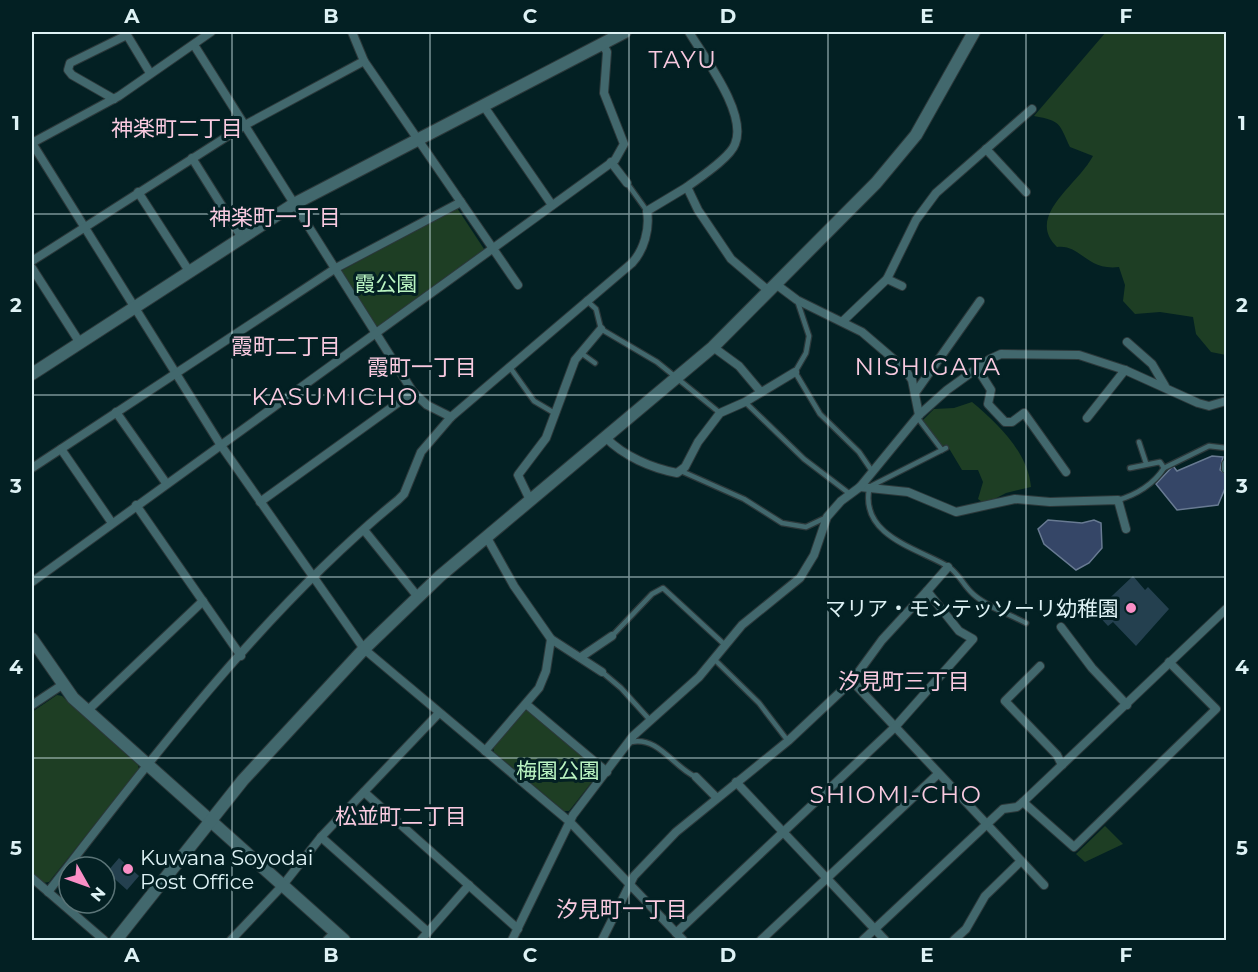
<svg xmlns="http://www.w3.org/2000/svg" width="1258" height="972" font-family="Montserrat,'Noto Sans JP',sans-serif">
  <rect width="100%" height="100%" fill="#032023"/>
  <g fill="#1e3e24">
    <path d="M1106 32H1226V355L1211 352 1196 334 1193 317 1160 312 1135 314 1123 301 1125 285 1119 267C1086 271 1081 244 1057 247 1025 216 1077 186 1093 156L1070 147C1059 124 1062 121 1034 116Z"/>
    <polygon points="457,208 486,252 377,329 339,272"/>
    <path d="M972 402C997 423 1028 452 1031 487L1006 493 985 504 978 499 983 482 978 470H962L947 445 942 446 923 420 934 409 954 408Z"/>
    <polygon points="57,695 62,696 138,765 139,769 49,882 43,883 32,873 32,712"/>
    <polygon points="524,711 529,711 598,768 599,773 569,811 564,811 494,752 493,747"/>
    <polygon points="1105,826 1123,844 1085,862 1076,854"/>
  </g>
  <g fill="#354667" stroke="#687a92" stroke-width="1.5">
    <polygon points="1212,456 1223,457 1220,470 1226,474 1226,486 1218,505 1177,510 1156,484 1173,466 1177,471"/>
    <polygon points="1048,520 1082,523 1094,520 1101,523 1102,548 1089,563 1076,570 1044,544 1038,529"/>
  </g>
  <g fill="#24404f">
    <polygon points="1133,576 1145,590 1148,587 1169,609 1136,646 1113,622 1108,626 1095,612"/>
    <polygon points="119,858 139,876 127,890 107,872"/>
  </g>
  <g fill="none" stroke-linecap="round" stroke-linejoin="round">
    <g stroke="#2c383a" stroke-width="7">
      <g id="lane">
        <polyline points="627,183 647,211"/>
        <polyline points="586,300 596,309 601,329 657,362 720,413"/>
        <polyline points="797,300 809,336 806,353 795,372 820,414 859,452 872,471"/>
        <polyline points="581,353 595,363"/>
        <polyline points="509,366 534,401 556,414"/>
        <polyline points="745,402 804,459 850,494"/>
        <polyline points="917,417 942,450"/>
        <polyline points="1139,442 1146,463"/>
        <polyline points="1164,468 1209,446 1226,448"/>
        <polyline points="681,471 744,499 782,523 806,527 825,518"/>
        <polyline points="871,486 946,448"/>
        <path d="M869 490C861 537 920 549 949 567 960 575 963 585 973 594 987 607 1009 614 1026 623"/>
        <path d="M1118 500C1136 495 1154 484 1164 468L1160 462 1130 468"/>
        <polyline points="612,636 652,594 663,588 725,645"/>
        <polyline points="714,659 759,703 788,741"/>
        <polyline points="602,672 621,688 649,719"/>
        <path d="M631 742C659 736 674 768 696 777"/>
      </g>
    </g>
    <g stroke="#2c383a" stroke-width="10">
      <g id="street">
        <polyline points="352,32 364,61 518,285"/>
        <path d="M689 32C704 57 748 114 735 144 730 158 699 178 687 187L698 210 731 259 770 292"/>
        <polyline points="194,45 413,392 427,405 451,417"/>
        <polyline points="114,99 72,75 68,70 70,63 127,35 150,73"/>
        <polyline points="483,105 552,205"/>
        <polyline points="32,143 220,444 364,649 570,822 683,940"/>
        <polyline points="32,143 119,96 211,32"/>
        <polyline points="986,149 1026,192"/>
        <polyline points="192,158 242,238"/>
        <polyline points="611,162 627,183"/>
        <polyline points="138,192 189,271"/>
        <polyline points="32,261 245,125 364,61"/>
        <polyline points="32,268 80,343"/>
        <polyline points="887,279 902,286"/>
        <polyline points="777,285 797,300 862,332 904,368 912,380 919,415"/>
        <polyline points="843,321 887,279 916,220 936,193 1032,109"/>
        <polyline points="1127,342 1152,364 1165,386"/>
        <polyline points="713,347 739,366 760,391"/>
        <polyline points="977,368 991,390 988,404 1005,422 1012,422 1024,413 1066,472"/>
        <polyline points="915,393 980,301"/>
        <polyline points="116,412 166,483"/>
        <polyline points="1087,418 1125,370"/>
        <path d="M606 438C624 456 651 468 677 473L685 467 698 442 720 413 745 402 795 372"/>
        <polyline points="61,449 112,523"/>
        <polyline points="1226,464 1226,469"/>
        <polyline points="32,468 336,268 461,202"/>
        <polyline points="860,487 908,492 956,512 1015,499 1050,502 1118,500 1126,529"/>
        <polyline points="530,500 518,475 546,438 575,360 601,329"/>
        <polyline points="260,502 413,392"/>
        <polyline points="136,505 241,656"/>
        <polyline points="364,530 418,597"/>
        <polyline points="32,582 615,160 624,144 604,93 607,52 602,43"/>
        <polyline points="927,591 948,567"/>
        <polyline points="1061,627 1092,668 1127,705"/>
        <polyline points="551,639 602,672"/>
        <polyline points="581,657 612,636"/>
        <polyline points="1040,666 1005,701 1057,755 1062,765"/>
        <polyline points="852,681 1044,885"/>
        <polyline points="526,704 607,772"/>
        <polyline points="32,705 62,685"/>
        <polyline points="87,711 203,601"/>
        <polyline points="485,751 539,688 546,671 551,639 514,586 486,536"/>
        <polyline points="696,777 717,798"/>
        <polyline points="736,782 885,940"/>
        <polyline points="364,792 518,929"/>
        <polyline points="1023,802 1074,847 1216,709 1169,662"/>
        <polyline points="321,837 428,932"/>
        <polyline points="32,878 104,940"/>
        <path d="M48 892C154 756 265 608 398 500L404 494 421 452 451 417 632 263C644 250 650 229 647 211L687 187"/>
        <polyline points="231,940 283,885 321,837 439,713"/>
        <polyline points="327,940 335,932"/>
        <polyline points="421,940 469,885"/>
        <polyline points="512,940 573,815 633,736 699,677 742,625 800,578 814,555 827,517 841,501 860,487 919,415 947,390 990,359 1001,354 1079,355 1125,370 1198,403 1209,406 1226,401"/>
        <polyline points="602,940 634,876 676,832 788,741 852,681 882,640 927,591 959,631 973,639 895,727 676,933"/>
        <polyline points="761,940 938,774"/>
        <polyline points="863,940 1003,809 1017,807 1023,802 1226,609"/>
        <polyline points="954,940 966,929 985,896 1021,861"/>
      </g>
    </g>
    <g stroke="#2c383a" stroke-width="14">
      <g id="secondary">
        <polyline points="32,374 294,204 625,32"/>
        <polyline points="32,639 73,698 344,940"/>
        <polyline points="116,940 243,780 364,649 440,576 713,347 876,183 916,135 974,32"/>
      </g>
    </g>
    <use href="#lane" stroke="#42686d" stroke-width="4.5"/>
    <use href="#street" stroke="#42686d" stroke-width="8"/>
    <use href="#secondary" stroke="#42686d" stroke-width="12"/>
  </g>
  <path fill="none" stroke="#def2f5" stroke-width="1.5" stroke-opacity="0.55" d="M232 32V940M430 32V940M629 32V940M828 32V940M1026 32V940M32 214H1226M32 395H1226M32 577H1226M32 758H1226"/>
  <g fill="#fa8fc6" stroke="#032023" stroke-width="2">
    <circle cx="1131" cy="608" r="6"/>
    <circle cx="128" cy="869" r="6"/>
  </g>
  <g text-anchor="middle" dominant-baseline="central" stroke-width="6" stroke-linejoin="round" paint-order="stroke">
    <g font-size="21" fill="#baf4c2" stroke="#032023">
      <text x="386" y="283">霞公園</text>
      <text x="558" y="770">梅園公園</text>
    </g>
    <g font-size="21" fill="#def2f5" stroke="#032023" text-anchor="end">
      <text x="1119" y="608">マリア・モンテッソーリ幼稚園</text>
      <text x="140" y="857" text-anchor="start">Kuwana Soyodai<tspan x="140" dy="24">Post Office</tspan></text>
    </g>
    <g font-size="22" fill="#f9cae0" stroke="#032023">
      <text x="177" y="128">神楽町二丁目</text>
      <text x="275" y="217">神楽町一丁目</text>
      <text x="286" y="346">霞町二丁目</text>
      <text x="422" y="367">霞町一丁目</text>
      <text x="904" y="681">汐見町三丁目</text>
      <text x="401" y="816">松並町二丁目</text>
      <text x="622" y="909">汐見町一丁目</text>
    </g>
    <g font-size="24" letter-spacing="1.5" fill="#f9cae0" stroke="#032023">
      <text x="683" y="59">TAYU</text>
      <text x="928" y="366">NISHIGATA</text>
      <text x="335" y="396">KASUMICHO</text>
      <text x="896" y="794">SHIOMI-CHO</text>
    </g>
  </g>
  <rect width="1258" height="972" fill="none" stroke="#032023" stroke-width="66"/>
  <g transform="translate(87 885) rotate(130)"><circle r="28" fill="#032023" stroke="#5b7477" stroke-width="1.5"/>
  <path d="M0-4.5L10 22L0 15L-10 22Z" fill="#fa8fc6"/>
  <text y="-9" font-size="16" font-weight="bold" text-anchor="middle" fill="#def2f5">N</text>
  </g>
  <rect x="33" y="33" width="1192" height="906" fill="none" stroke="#def2f5" stroke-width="2"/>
  <g font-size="20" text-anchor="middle" font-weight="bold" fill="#def2f5">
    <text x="132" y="23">A</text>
    <text x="331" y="23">B</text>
    <text x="530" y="23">C</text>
    <text x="728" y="23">D</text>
    <text x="927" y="23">E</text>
    <text x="1126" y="23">F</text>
    <text x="16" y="130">1</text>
    <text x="1242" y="130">1</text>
    <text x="16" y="312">2</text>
    <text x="1242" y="312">2</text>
    <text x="16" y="493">3</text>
    <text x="1242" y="493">3</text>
    <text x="16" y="674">4</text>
    <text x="1242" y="674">4</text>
    <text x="16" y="855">5</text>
    <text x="1242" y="855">5</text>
    <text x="132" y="962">A</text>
    <text x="331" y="962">B</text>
    <text x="530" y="962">C</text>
    <text x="728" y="962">D</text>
    <text x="927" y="962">E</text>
    <text x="1126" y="962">F</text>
  </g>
</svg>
